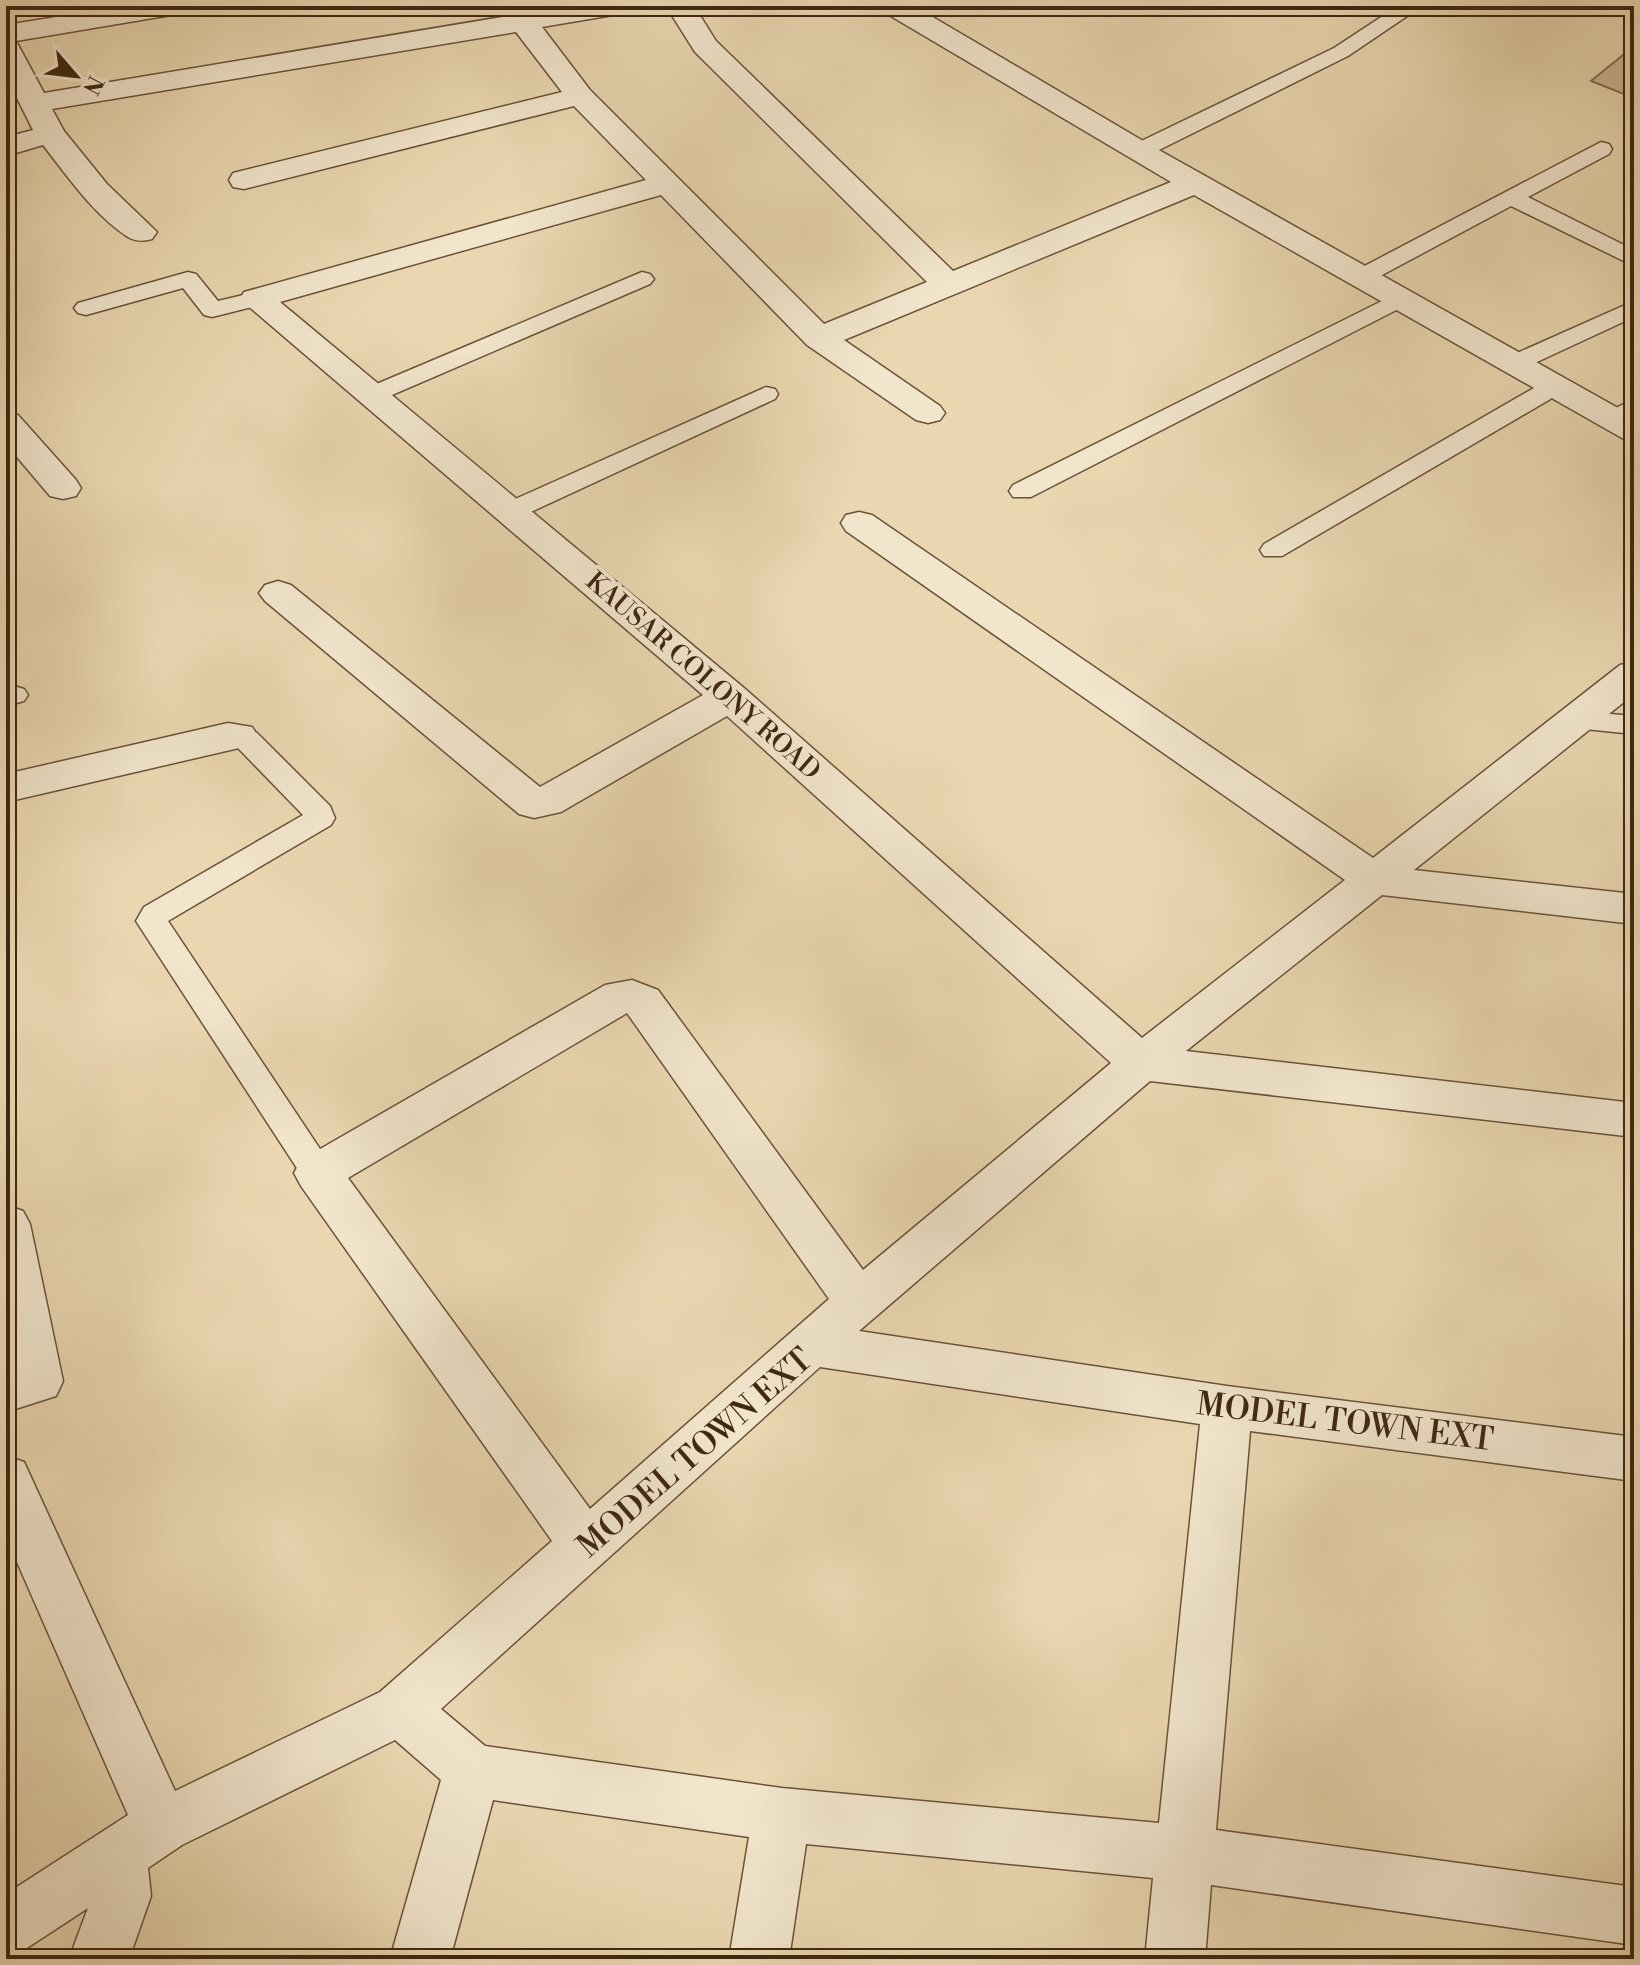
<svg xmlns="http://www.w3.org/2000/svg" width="1640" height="1965" font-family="'Libre Bodoni',serif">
  <rect width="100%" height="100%" fill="#ead7b1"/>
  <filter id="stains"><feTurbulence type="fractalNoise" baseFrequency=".0025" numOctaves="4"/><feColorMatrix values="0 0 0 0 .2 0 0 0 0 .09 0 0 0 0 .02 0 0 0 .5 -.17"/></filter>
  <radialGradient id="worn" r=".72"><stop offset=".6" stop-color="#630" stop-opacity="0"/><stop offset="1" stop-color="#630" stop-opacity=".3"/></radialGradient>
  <polygon fill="#cdb996" stroke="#867054" stroke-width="2" points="1634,46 1634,98 1591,81"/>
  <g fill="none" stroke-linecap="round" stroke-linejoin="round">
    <g stroke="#6a5339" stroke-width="3">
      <g id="lane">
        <polygon points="1398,6 1422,6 1348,56 1147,156 1131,156 1128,151 1131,146 1334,48"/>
        <polygon points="1601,142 1609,144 1612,149 1609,154 1528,197 1634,250 1634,266 1511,206 1369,282 1353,282 1349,277 1353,272"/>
        <polygon points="188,272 196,274 218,301 256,292 264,294 268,299 264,304 212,317 204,315 183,288 86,315 78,313 74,308 78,303"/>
        <polygon points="642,272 650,274 654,279 650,284 378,401 360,401 356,396 360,391"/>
        <polygon points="1400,292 1408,294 1412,299 1408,304 1031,497 1013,497 1009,491 1013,485"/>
        <polygon points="1634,301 1634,317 1524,368 1506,368 1503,363 1506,358"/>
        <polygon points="1555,379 1564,381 1567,386 1564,391 1282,556 1264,556 1260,550 1264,544 1546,381"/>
        <polygon points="766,387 775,389 778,394 775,399 520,517 502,517 498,511 502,505"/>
        <polygon points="1634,399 1634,417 1613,427 1604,424 1600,419 1604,414"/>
        <polygon points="14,686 24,689 28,695 24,701 6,706 6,688"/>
        <polygon points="1575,711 1634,716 1634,734 1565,727 1561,720 1565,713"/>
        <polygon points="238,727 257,733 330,806 335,818 331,825 168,921 330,1164 335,1173 330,1182 318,1186 306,1182 136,921 144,907 303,815 237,747 228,743 223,736 228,729"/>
      </g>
    </g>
    <g stroke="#6a5339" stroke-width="3">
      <g id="street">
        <path d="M125 6H191L187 12 177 14 16 41 44 93 568 6H633L629 12 619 14 542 27 590 90 824 324 927 282 695 52 666 6H694L716 41 953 271 1171 182 884 12 880 6H914L1150 145 1634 417V441L1622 438 1194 195 844 340 940 406 945 413 940 420 928 423 916 420 807 345 661 195 280 302 744 688 1142 1038 1345 880 846 531 841 523 846 515 859 512 872 515 1373 858 1620 665 1634 662V694L1414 870 1634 894V924L1382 895 1186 1051 1634 1103V1137L1150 1081 859 1331 1227 1386 1634 1437V1481L1250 1431 1216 1830 1634 1887V1945L1211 1885 1205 1959H1145L1153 1878 806 1844 789 1959H729L749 1837 493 1800 450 1959H390L441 1780 395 1740 182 1845 148 1868 151 1896 129 1959H69L88 1908 27 1948 6 1957V1894L128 1815 6 1537V1456L24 1462 175 1791 380 1692 552 1541 301 1186 294 1173 301 1160 605 985 632 980 658 990 863 1270 1111 1063 727 716 561 812 534 818 519 814 265 601 259 593 265 585 278 581 291 585 540 787 703 695 240 299 244 292 646 180 574 106 244 189 233 187 229 180 233 173 562 92 516 32 52 109 64 131 107 184 157 232 152 239C144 241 136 242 128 237 94 215 68 177 43 145L6 156V137L33 130 6 76V25ZM627 1013 829 1299 590 1509 348 1178ZM820 1367 1200 1424 1159 1823 782 1788 485 1746 441 1709Z"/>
        <polygon points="6,412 18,415 76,480 81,488 76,496 63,499 50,496 6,444"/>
        <polygon points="228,723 252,727 258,736 252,745 6,802 6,774"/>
        <polygon points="6,1205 23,1211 30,1224 63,1381 56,1396 6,1412 6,1370 10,1369 6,1347"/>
      </g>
    </g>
    <use href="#lane" fill="#f1e5cc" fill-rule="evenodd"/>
    <use href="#street" fill="#f1e5cc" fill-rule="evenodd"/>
  </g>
  <g text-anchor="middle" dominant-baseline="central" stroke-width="8" stroke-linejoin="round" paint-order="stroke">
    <g font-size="26" fill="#3f2711" stroke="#f1e5cc">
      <text transform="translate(703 676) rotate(41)">KAUSAR COLONY ROAD</text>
    </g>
    <g font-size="32" fill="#3f2711" stroke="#f1e5cc">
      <text transform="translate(1345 1422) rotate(7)">MODEL TOWN EXT</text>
      <text transform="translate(695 1453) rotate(-41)">MODEL TOWN EXT</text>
    </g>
  </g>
  <rect width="1640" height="1965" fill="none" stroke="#ead7b1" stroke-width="32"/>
  <rect x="8" y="8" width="1624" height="1949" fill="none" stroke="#3f2711" stroke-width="4"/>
  <rect x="16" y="16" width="1608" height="1933" fill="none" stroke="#3f2711" stroke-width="2"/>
  <g transform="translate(76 76) rotate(118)" stroke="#f1e5cc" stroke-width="6" paint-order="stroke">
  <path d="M0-6L14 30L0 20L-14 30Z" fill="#3f2711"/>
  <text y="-12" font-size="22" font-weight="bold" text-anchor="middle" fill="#3f2711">N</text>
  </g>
  <rect width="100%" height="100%" filter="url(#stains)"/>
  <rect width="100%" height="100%" fill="url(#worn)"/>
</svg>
